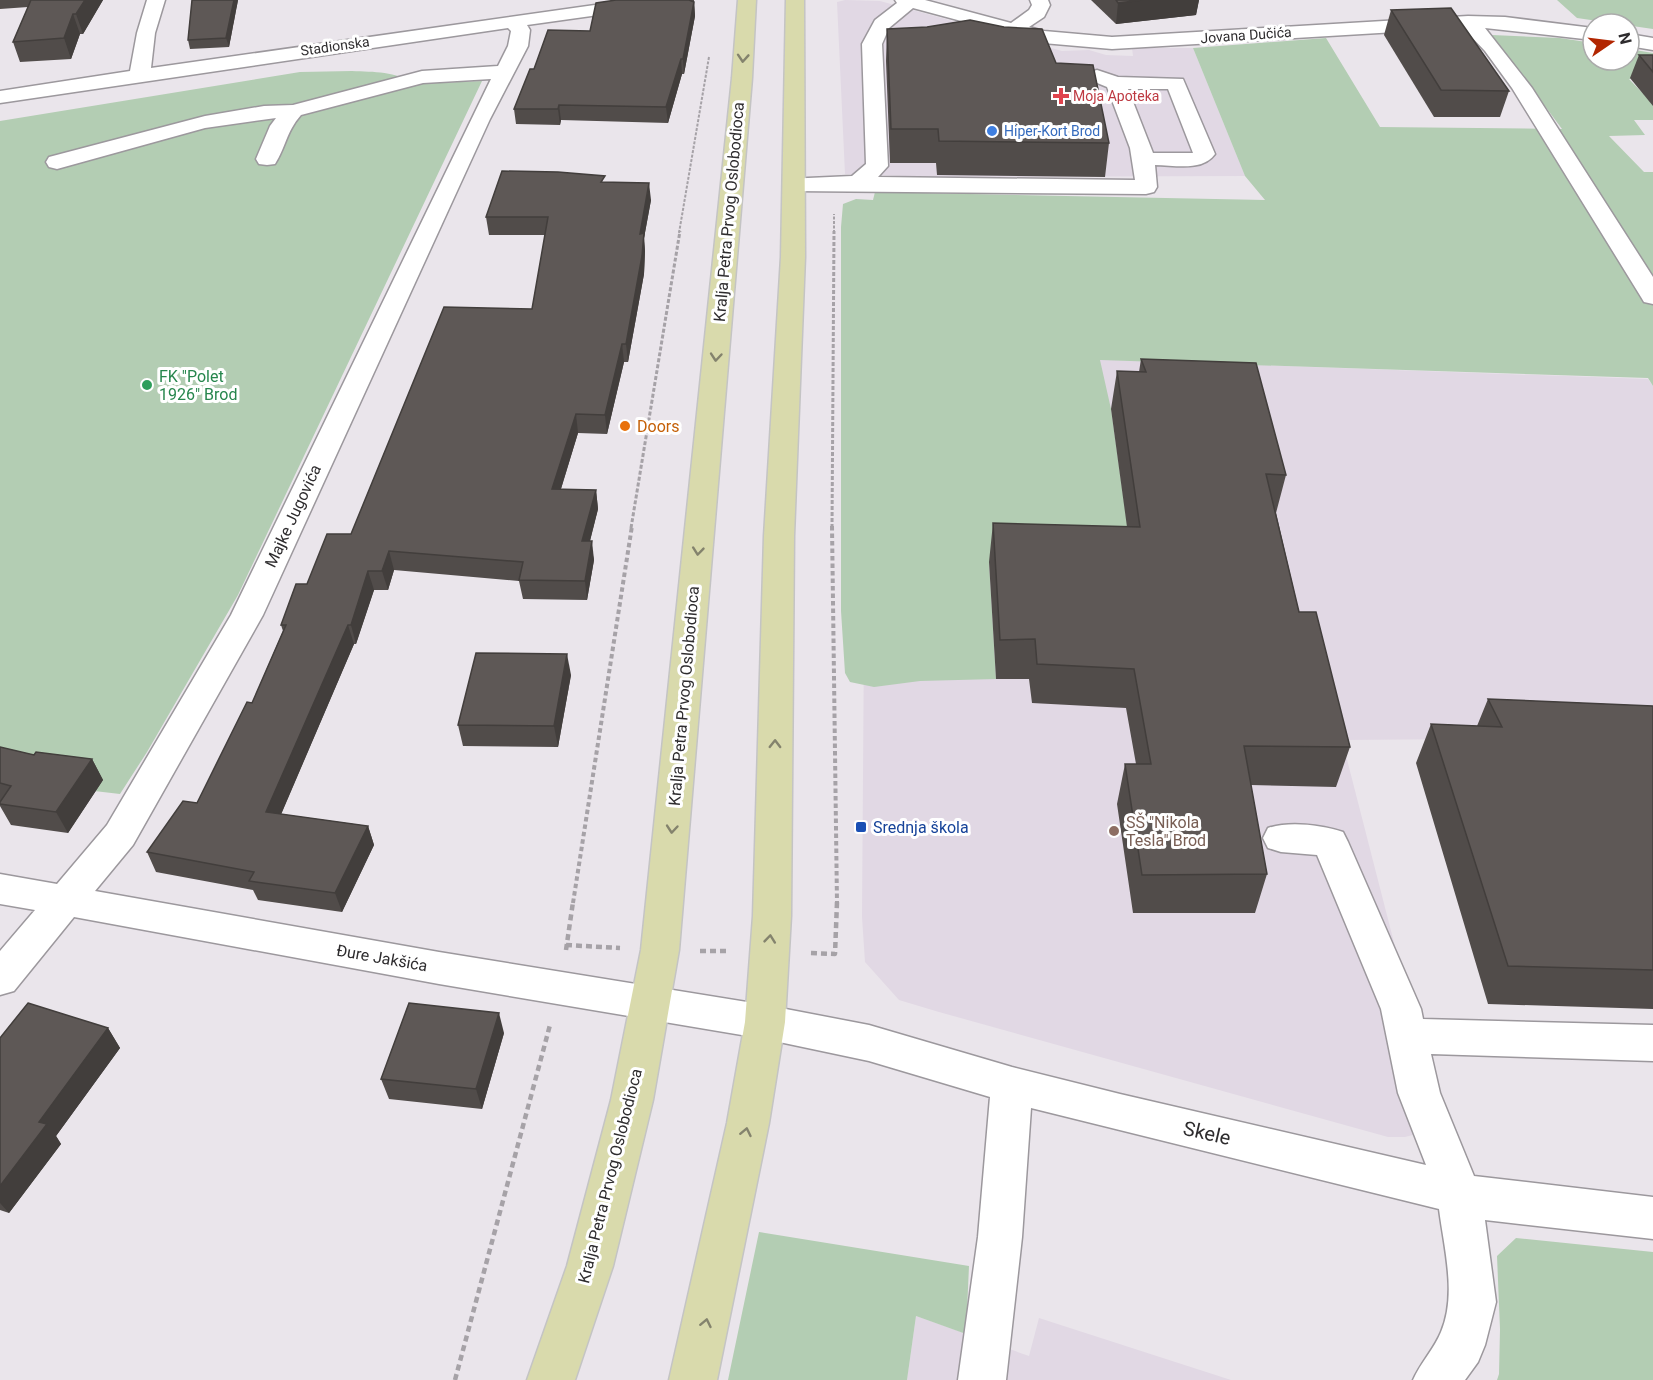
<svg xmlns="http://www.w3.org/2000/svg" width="1653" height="1380" font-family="Roboto,sans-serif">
  <rect width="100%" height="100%" fill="#eae5eb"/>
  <g fill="#e1d8e4">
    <polygon points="845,0 880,1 1062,51 1089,50 1106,55 1133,56 1132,48 1193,48 1245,176 938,177 845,174 837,2"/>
    <polygon points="866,355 975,355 1648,379 1653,386 1653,746 1471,739 1342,740 1409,1001 1421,1133 1405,1137 1388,1137 939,1012 899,1000 865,962 862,917"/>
    <polygon points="916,1316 1029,1356 1039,1318 1231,1380 907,1380"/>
  </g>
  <g fill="#b3cdb3">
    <polygon points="1557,0 1653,0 1653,29 1577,18"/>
    <polygon points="1492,35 1560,38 1593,43 1593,60 1629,60 1629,49 1653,53 1653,79 1629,79 1653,104 1653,120 1634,120 1645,135 1609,136 1644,172 1653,172 1653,386 1648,378 1100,360 1111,409 1133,566 989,562 996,679 920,681 874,687 850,682 845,673 841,611 841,227 843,204 856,199 873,200 875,192 1265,200 1245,176 1193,48 1326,38 1380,127 1562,129"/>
    <path d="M352 71C374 72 396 71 414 84L482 81 238 595 147 752 120 794 0 780V121L300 72Z"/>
    <polygon points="759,1232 969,1266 966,1334 916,1316 907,1380 728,1380"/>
    <polygon points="1516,1238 1653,1252 1653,1380 1497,1380 1499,1374 1500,1329 1497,1256"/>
  </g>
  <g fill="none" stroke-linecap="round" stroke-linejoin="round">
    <g stroke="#9c989d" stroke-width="3">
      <g id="minor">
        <path d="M147 0H165L155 33 151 68 630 0H679L676 4 670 5 527 25 530 30 528 46 490 119 263 615 133 845 95 891 439 952 765 1005 869 1025 1012 1067 1120 1094 1426 1165 1398 1093 1381 1009 1317 855 1281 852 1268 848 1263 838 1268 828C1290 821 1321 825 1343 832L1348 842 1421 1009 1423 1019 1653 1025V1061L1431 1054 1440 1093 1474 1176 1653 1197V1239L1485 1220 1496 1302 1485 1345 1478 1362 1465 1380H1413C1421 1362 1434 1349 1441 1332 1457 1295 1444 1248 1439 1209L1031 1108 1022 1237 1006 1380H958L978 1237 990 1097 869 1061 765 1039 439 984 74 917 14 991 0 995V951L35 910 0 904V874L57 884 107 825 231 615 491 79 423 83 301 115C286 132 286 147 275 164L267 165 259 164 256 159 270 126 276 118 205 128 57 169 49 167 46 162 49 157 205 116 264 106 293 105 422 71 498 66 508 46 511 31 508 28 0 103V91L130 71 137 33Z"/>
        <path d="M895 0H925L1011 23 1029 10 1032 5 1030 0H1048L1050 5 1044 17 1029 27 1044 31 1112 37 1468 16 1505 17 1593 28V40L1485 28 1532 88 1653 277V304L1644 302 1641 297 1512 88 1485 51 1463 28 1112 49 1043 43 913 8 889 28 882 44 888 166 878 177 1135 180 1130 148 1107 87 1090 80 1087 76 1090 72 1097 70 1118 77 1183 79 1215 154C1202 172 1175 165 1155 165L1157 187 1154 192 1146 194 794 191 786 189 783 184 786 179 852 176 866 164 862 44 875 20 897 3ZM1128 89H1168L1193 153H1153Z"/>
        <polygon points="1629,34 1653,38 1653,50 1629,46"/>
      </g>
    </g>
    <g stroke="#c4c4c4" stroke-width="3">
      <g id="major">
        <polygon points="738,0 756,0 752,78 679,950 653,1100 613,1266 575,1380 527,1380 567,1266 611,1100 641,950 732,78"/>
        <polygon points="786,0 804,0 805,257 794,536 791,916 785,1022 769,1123 717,1380 669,1380 727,1123 745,1022 753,916 764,536 781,257"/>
      </g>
    </g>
    <g stroke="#a6a2a7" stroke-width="2" stroke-dasharray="3 1.5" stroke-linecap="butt">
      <polyline points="679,233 709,57"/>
      <polyline points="834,233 834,214"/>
    </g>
    <g stroke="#a6a2a7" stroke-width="3" stroke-dasharray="4 2" stroke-linecap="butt">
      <polyline points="631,528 680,231"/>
      <polyline points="832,528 834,231"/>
    </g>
    <g stroke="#a6a2a7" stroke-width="4" stroke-dasharray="4.5 3" stroke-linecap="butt">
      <polyline points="832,526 837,903"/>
      <polyline points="573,903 632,526"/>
    </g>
    <g stroke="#a6a2a7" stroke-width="4.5" stroke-dasharray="6 4" stroke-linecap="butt">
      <polyline points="566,945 620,948"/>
      <polyline points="566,950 573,902"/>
      <polyline points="700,951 728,951"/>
      <polyline points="811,953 835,954 837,902"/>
      <polyline points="455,1380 550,1025"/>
    </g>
    <use href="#minor" fill="#fff" fill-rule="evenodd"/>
    <use href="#major" fill="#d9daac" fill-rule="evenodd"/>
  </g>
  <g fill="#514c4a">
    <polygon points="0,0 103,0 83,34 80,34 71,59 20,62 13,42 28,7 0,9"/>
    <polygon points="192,0 238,0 229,47 190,49 188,40"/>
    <polygon points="616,0 694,0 695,16 684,74 682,74 668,123 561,120 560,125 516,124 514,109 534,69 590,31"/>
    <polygon points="1091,0 1199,0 1196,15 1116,24"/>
    <polygon points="1391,10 1509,91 1500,117 1434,117 1384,35"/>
    <polygon points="887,29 1056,63 1109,143 1105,177 937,175 936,163 890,163 886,61"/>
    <polygon points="1639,55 1653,55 1653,106 1630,78"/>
    <polygon points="605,182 651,200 644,238 645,251 644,274 628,362 624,362 607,434 578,433 561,489 596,490 598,509 590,541 594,560 587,600 523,599 519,581 394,570 388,590 374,590 356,644 354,644 281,814 368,826 374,845 342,912 258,900 253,890 156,872 147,852 197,803 252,703 283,631 281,625 307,584 351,534 532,309 545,235 489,235 486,217"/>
    <polygon points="1141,359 1286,475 1276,513 1299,612 1350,747 1336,787 1251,785 1267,874 1255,913 1133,913 1117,804 1125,764 1136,764 1126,708 1032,703 1029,679 996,679 989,562 993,523 1127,527 1111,409 1117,371 1139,372"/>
    <polygon points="571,675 558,747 463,746 458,725"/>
    <polygon points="1488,699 1653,706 1653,1009 1488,1004 1416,763 1431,724 1477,726"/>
    <polygon points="0,747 34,755 92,759 103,780 68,833 11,825 0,806"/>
    <polygon points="108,1028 120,1048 56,1136 61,1144 9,1213 0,1210 0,1038"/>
    <polygon points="504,1033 482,1109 389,1099 381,1079"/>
  </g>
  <g fill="#423e3c">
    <polygon points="85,0 103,0 83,34 76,14"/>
    <polygon points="234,0 238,0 229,47 226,38"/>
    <polygon points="1142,0 1199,0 1196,15 1116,24 1118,3"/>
    <polygon points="694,2 695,16 684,74 683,59"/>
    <polygon points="73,14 80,34 71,59 64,38"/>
    <polygon points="681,59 682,74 668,123 666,107"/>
    <polygon points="559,105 561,120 560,125 558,109"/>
    <polygon points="649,183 651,200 644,238 645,251 644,274 628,362 626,344 640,234"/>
    <polygon points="622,344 624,362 607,434 605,415"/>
    <polygon points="576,414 578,433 555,508 552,489"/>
    <polygon points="596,490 598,509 585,560 582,541"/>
    <polygon points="592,541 594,560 587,600 585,581"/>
    <polygon points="389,551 394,570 388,590 382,571"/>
    <polygon points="368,571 374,590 356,644 351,625"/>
    <polygon points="348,625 354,644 274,831 266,812"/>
    <polygon points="567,654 571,675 558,747 554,726"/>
    <polygon points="92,759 103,780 68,833 56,812"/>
    <polygon points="368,826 374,845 342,912 335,893"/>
    <polygon points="499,1013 504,1033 482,1109 476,1089"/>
    <polygon points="108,1028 120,1048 56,1136 61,1144 9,1213 0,1203 0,1186 39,1122"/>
  </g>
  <g fill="#5e5856" stroke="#423e3c" stroke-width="1.5">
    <polygon points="31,0 85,0 76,14 73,14 64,38 13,42"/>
    <polygon points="192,0 234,0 226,38 188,40"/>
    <polygon points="616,0 689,0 694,2 683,59 681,59 666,107 559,105 558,109 514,109 530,69 534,69 548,30 590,31 596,3"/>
    <polygon points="1116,0 1142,0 1118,3"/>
    <polygon points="1451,8 1509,91 1441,90 1391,10"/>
    <polygon points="970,20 1004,27 1042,29 1056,63 1093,65 1109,143 939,141 938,129 891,129 887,29 927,27"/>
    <polygon points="1639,55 1653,55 1653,72"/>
    <polygon points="502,171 558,172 605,176 601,182 649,183 640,234 644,233 642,256 626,344 622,344 605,415 576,414 552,489 596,490 582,541 592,541 585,581 519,580 523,562 389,551 382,571 368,571 351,625 348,625 266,812 368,826 335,893 249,881 254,872 147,852 183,801 197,803 247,702 252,703 286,625 281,625 296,584 307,584 327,534 351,534 444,307 532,309 548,217 486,217"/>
    <polygon points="1141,359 1256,363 1286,475 1266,474 1299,612 1316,612 1350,747 1244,746 1267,874 1142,875 1125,764 1151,764 1134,669 1037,664 1035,639 1000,640 993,523 1140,527 1117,371 1146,372"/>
    <polygon points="476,653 567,654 554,726 458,725"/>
    <polygon points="1488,699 1653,706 1653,970 1508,966 1431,724 1502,727"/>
    <polygon points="0,747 34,755 36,752 92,759 56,812 0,804 0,802 11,786 0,783"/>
    <polygon points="28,1003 108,1028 39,1122 47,1124 0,1186 0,1038"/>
    <polygon points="409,1003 499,1013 476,1089 381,1079"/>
  </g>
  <defs><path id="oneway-chevron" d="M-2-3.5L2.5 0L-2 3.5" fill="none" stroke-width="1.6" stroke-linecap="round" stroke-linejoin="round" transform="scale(1.5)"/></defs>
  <g stroke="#84836d">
    <use href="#oneway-chevron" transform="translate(743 58) rotate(94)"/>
    <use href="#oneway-chevron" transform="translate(716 357) rotate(95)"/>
    <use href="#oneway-chevron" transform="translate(698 551) rotate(96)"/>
    <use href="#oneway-chevron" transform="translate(775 744) rotate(-89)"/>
    <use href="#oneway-chevron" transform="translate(672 829) rotate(95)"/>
    <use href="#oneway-chevron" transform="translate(770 939) rotate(-84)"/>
    <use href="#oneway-chevron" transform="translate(746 1132) rotate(-78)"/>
    <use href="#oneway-chevron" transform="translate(706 1323) rotate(-78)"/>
  </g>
  <path fill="#e0444e" stroke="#fff" stroke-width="2" d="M1058 87h6v6h6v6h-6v6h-6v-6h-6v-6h6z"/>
  <circle fill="#3f7fe0" stroke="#fff" stroke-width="2" cx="992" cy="131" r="6"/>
  <circle fill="#2e9e5b" stroke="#fff" stroke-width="2" cx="147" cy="385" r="6"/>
  <circle fill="#e8710a" stroke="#fff" stroke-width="2" cx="625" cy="426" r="6"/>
  <rect fill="#1a4fb4" stroke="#fff" stroke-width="2" x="855" y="821" width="12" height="12" rx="3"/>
  <circle fill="#8d6e63" stroke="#fff" stroke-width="2" cx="1114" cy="831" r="6"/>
  <g text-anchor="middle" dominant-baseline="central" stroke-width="6" stroke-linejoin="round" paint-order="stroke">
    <g font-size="14" fill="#2e2c2e" stroke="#fff">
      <text transform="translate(1246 35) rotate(-4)">Jovana Dučića</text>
      <text transform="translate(335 46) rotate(-8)">Stadionska</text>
    </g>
    <g font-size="14" fill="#be3a42" stroke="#fff" text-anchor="start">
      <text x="1073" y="96">Moja Apoteka</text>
    </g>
    <g font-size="14" fill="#366cbe" stroke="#fff" text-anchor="start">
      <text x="1004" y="131">Hiper-Kort Brod</text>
    </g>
    <g font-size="16" fill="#2e2c2e" stroke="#fff">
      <text transform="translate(729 212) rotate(-85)">Kralja Petra Prvog Oslobodioca</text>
      <text transform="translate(293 516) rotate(-65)">Majke Jugovića</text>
      <text transform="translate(684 696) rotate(-85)">Kralja Petra Prvog Oslobodioca</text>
      <text transform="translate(382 958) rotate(10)">Đure Jakšića</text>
      <text transform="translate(610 1176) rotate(-76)">Kralja Petra Prvog Oslobodioca</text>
    </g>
    <g font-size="16" fill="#27864d" stroke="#fff" text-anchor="start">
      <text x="159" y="376">FK "Polet<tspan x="159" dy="18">1926" Brod</tspan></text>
    </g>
    <g font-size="16" fill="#c56008" stroke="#fff" text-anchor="start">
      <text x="637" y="426">Doors</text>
    </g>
    <g font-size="16" fill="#785e54" stroke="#fff" text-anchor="start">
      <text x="1126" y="822">SŠ "Nikola<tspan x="1126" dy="18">Tesla" Brod</tspan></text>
    </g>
    <g font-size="16" fill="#164399" stroke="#fff" text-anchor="start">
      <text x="873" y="827">Srednja škola</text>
    </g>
    <g font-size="20" fill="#2e2c2e" stroke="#fff">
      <text transform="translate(1207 1133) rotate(13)">Skele</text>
    </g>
  </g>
  <g transform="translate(1611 42) rotate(76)"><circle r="28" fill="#ffffff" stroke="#ababab" stroke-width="1.5"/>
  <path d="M0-4.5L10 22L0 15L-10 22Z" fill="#b22601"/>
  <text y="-9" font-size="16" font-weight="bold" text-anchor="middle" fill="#2e2c2e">N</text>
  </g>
</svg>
